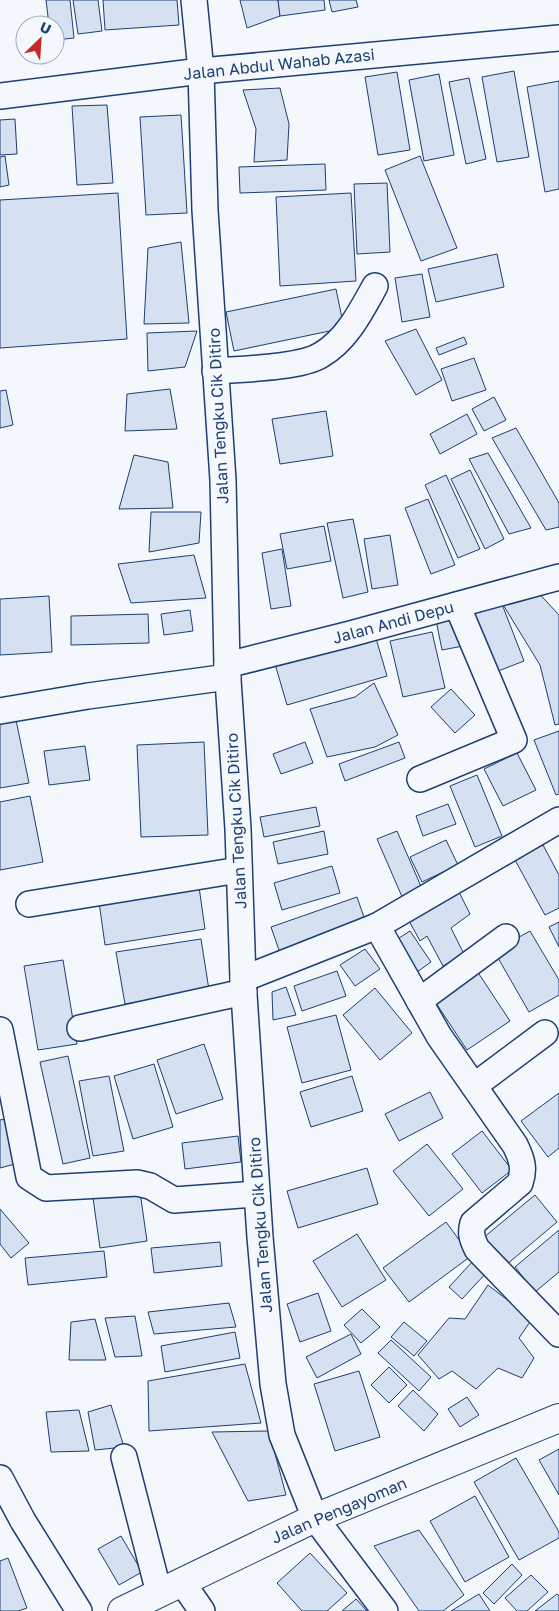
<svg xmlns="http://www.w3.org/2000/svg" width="559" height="1611" font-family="'Golos Text',sans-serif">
  <rect width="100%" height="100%" fill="#f4f7fb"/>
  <g fill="#d5e0f0" stroke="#1d3f73">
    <polygon points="46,0 70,0 74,38 55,40 55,25 49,25"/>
    <polygon points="73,0 98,0 102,31 78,34"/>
    <polygon points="103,0 177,0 179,25 105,30"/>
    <polygon points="240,0 278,0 280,16 247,28"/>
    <polygon points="278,0 324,0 325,10 280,16"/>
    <polygon points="329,0 356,0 358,7 332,12"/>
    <polygon points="514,71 529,157 497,162 482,77"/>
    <polygon points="397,72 410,150 378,155 365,77"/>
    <polygon points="439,74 454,155 424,161 409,80"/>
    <polygon points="469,78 486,159 466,164 449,82"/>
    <polygon points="559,81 559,189 545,192 527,87"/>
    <polygon points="280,88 289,124 287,160 254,162 256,129 243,90"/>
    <polygon points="107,105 113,183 77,185 72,106"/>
    <polygon points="181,115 187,213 146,215 140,117"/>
    <polygon points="15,119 17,154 0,155 0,120"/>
    <polygon points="5,156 9,185 0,187 0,157"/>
    <polygon points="420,156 457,248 421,261 385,170"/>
    <polygon points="325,164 326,190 240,193 239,167"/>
    <polygon points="387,183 390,252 357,254 354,184"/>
    <polygon points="118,193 127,339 0,348 0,200"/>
    <polygon points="351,193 356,281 280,286 276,197"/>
    <polygon points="181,242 189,323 144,324 148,248"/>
    <polygon points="497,254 504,287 436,302 428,269"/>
    <polygon points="422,274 430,317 402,322 395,278"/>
    <polygon points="336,289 344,328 234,351 226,312"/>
    <polygon points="416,329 442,380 416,395 385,341"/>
    <polygon points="197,331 185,367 148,371 147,333"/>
    <polygon points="464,337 467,344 439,355 436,348"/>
    <polygon points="474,358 486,390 452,401 441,369"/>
    <polygon points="170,389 177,429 125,431 127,394"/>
    <polygon points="6,390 13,425 0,428 0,391"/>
    <polygon points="494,397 506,420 484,431 472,409"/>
    <polygon points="326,411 333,456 280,464 272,419"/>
    <polygon points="467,414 477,434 440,454 430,434"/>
    <polygon points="516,428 559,503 559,527 546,530 492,438"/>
    <polygon points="488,453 531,528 509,534 469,459"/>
    <polygon points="134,455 168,462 173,508 119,509"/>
    <polygon points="470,470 504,539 485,549 451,479"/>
    <polygon points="446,475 480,549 458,558 425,485"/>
    <polygon points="428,499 455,565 431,574 405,508"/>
    <polygon points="151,512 201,512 199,543 149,552"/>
    <polygon points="353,519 368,592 343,598 327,523"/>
    <polygon points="324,526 331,561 287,569 280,534"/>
    <polygon points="390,535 398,585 372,589 364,539"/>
    <polygon points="282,549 291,606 271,609 262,553"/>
    <polygon points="194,555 206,598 131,603 118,564"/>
    <polygon points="533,587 559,615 559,724 555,725 540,665 502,603"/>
    <polygon points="49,596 52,652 0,655 0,599"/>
    <polygon points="500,599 524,661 493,673 469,611"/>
    <polygon points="190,610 193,631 164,635 161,614"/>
    <polygon points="148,614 149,643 71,645 71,616"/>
    <polygon points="456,616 463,646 442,650 436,620"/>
    <polygon points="432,632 445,688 403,697 390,641"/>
    <polygon points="375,635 387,676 287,705 275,664"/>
    <polygon points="374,683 398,735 375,747 327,757 310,709 355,697"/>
    <polygon points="451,689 475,715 455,733 431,707"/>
    <polygon points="16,720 29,783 0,788 0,723"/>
    <polygon points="559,731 559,794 556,795 534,740"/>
    <polygon points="204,742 208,835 141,837 137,745"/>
    <polygon points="305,742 313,763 281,774 273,754"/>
    <polygon points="399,742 405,758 345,781 339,764"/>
    <polygon points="85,746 90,780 49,785 44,751"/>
    <polygon points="517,753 536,790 503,806 484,769"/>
    <polygon points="477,775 502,836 475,847 450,786"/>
    <polygon points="30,796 43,862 0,870 0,802"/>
    <polygon points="448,804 456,824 423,836 416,816"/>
    <polygon points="316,807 320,826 264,837 260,817"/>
    <polygon points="324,831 328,854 278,864 273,842"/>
    <polygon points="397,831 423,891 403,899 377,839"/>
    <polygon points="446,840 458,865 422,882 410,857"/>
    <polygon points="543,845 559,875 559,908 545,915 515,860"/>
    <polygon points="332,866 340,893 282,910 274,883"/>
    <polygon points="199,887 205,929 105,945 99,902"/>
    <polygon points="458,890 470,914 451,928 464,954 443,966 427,936 420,941 407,917"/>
    <polygon points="357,897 366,923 280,953 271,927"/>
    <polygon points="559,922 559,947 549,927"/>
    <polygon points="410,931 431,962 417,972 396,940"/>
    <polygon points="530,931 559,980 559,995 529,1012 494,951"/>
    <polygon points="201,939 209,990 125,1004 116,952"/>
    <polygon points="365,949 380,969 355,986 340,965"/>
    <polygon points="63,960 77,1044 38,1050 24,966"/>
    <polygon points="337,971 346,996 302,1011 294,986"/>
    <polygon points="477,971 510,1021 467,1050 434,1000"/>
    <polygon points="286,987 296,1015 273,1020 272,992"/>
    <polygon points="375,988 412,1033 380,1060 343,1015"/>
    <polygon points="336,1015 351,1070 302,1083 287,1027"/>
    <polygon points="204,1044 223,1099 176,1114 157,1060"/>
    <polygon points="68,1056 90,1158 63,1164 40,1062"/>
    <polygon points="154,1064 173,1127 133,1139 114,1076"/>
    <polygon points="109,1076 124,1151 93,1156 79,1081"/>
    <polygon points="352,1076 363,1111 311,1127 300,1092"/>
    <polygon points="430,1092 443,1118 399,1141 385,1114"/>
    <polygon points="559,1093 559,1148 548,1157 521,1121"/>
    <polygon points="4,1119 15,1164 0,1168 0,1120"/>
    <polygon points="482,1131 512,1170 482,1193 452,1154"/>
    <polygon points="238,1136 241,1162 185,1169 182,1143"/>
    <polygon points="427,1144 463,1189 429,1216 393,1171"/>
    <polygon points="367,1168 378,1204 298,1228 287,1191"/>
    <polygon points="140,1192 147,1241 100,1248 93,1198"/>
    <polygon points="535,1195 557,1222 506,1265 483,1238"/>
    <polygon points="0,1209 29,1243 11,1258 0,1244"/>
    <polygon points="446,1222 471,1256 409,1302 383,1268"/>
    <polygon points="559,1230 559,1272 535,1292 515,1267"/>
    <polygon points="357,1234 386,1280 342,1307 313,1261"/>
    <polygon points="220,1242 222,1266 154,1273 151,1248"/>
    <polygon points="104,1251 107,1277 28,1285 25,1258"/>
    <polygon points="474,1260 487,1272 462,1299 449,1287"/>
    <polygon points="488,1285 532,1319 519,1338 534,1358 522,1378 498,1368 476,1389 452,1371 439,1379 418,1355 449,1318 465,1319"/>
    <polygon points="318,1293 331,1331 300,1342 287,1304"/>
    <polygon points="229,1303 236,1327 154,1334 148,1312"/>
    <polygon points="362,1309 380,1327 361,1343 344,1325"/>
    <polygon points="135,1316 142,1356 115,1357 105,1318"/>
    <polygon points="95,1319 106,1360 69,1360 71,1322"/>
    <polygon points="404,1322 427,1341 414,1356 391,1337"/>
    <polygon points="235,1332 240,1358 165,1372 161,1346"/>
    <polygon points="351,1334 361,1354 317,1378 306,1357"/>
    <polygon points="391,1340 431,1377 419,1391 378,1353"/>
    <polygon points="245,1364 261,1423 149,1431 148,1381"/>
    <polygon points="389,1367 407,1385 389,1403 371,1385"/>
    <polygon points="359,1371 380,1437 335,1451 314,1384"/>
    <polygon points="413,1390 438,1414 424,1431 398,1406"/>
    <polygon points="467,1397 479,1415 460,1427 448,1409"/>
    <polygon points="111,1405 124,1447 95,1450 88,1412"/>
    <polygon points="79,1410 89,1451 51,1452 46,1412"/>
    <polygon points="269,1431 286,1495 248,1501 212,1432"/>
    <polygon points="559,1449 559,1495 539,1460"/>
    <polygon points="516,1458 559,1532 559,1538 519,1560 474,1482"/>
    <polygon points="475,1496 509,1557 465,1582 430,1521"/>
    <polygon points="419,1530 464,1595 443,1611 419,1611 374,1546"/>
    <polygon points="121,1536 142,1572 119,1585 98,1549"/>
    <polygon points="310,1553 347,1593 327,1611 302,1611 277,1583"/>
    <polygon points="8,1558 27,1608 18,1611 0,1611 0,1561"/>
    <polygon points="512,1564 522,1575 494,1604 483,1593"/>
    <polygon points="531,1575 548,1592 527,1611 517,1611 505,1598"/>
    <polygon points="479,1594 490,1611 451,1611"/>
    <polygon points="557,1594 559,1596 559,1611 535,1611"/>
    <polygon points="356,1599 367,1611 342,1611"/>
  </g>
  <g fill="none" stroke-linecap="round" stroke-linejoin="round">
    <g stroke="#1d3f73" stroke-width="28">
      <g id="street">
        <polyline points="194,0 201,71 205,210 223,480 227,665 238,829 243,979 260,1237 273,1384 282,1435 315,1518 385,1611"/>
        <polyline points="0,96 201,71 559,38"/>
        <path d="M215 371C242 369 300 368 321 355 347 340 361 311 375 286"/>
        <polyline points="227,665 350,634 559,577"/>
        <polyline points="0,711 88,696 228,677"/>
        <polyline points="420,779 514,740 457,605"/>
        <polyline points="29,904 239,870"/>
        <path d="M377 926 439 1036 515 1145C522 1159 525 1169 520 1183L473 1223C470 1233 472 1239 477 1249L559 1334"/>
        <polyline points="243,979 377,926 559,820"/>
        <polyline points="419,1001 506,937"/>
        <polyline points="80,1028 244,992"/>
        <polyline points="0,1030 29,1177 46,1188 137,1183 150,1186 174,1200 257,1194"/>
        <polyline points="474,1086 545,1033"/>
        <polyline points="124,1457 159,1593"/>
        <polyline points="0,1478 23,1521 79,1611"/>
        <polyline points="182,1582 202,1611"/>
      </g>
    </g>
    <g stroke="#1d3f73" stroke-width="30">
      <polyline id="secondary" points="122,1611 315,1518 559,1418"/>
    </g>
    <use href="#street" stroke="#f4f7fb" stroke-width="25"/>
    <use href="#secondary" stroke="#f4f7fb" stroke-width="28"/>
  </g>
  <g text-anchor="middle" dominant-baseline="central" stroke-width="4" stroke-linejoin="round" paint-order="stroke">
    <g font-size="16" fill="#1d3f73" stroke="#f4f7fb">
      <text transform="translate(279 64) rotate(-6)">Jalan Abdul Wahab Azasi</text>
      <text transform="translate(218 416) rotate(-93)">Jalan Tengku Cik Ditiro</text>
      <text transform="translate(393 622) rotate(-15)">Jalan Andi Depu</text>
      <text transform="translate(236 821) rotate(-93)">Jalan Tengku Cik Ditiro</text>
      <text transform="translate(260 1225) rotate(-94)">Jalan Tengku Cik Ditiro</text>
      <text transform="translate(339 1510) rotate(-23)">Jalan Pengayoman</text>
    </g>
  </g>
  <g transform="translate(40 40) rotate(25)"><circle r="24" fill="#f4f7fb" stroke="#9eadc5"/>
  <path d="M0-4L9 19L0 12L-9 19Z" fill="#c62828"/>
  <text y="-8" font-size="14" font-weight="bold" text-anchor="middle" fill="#1d3f73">U</text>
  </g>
</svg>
